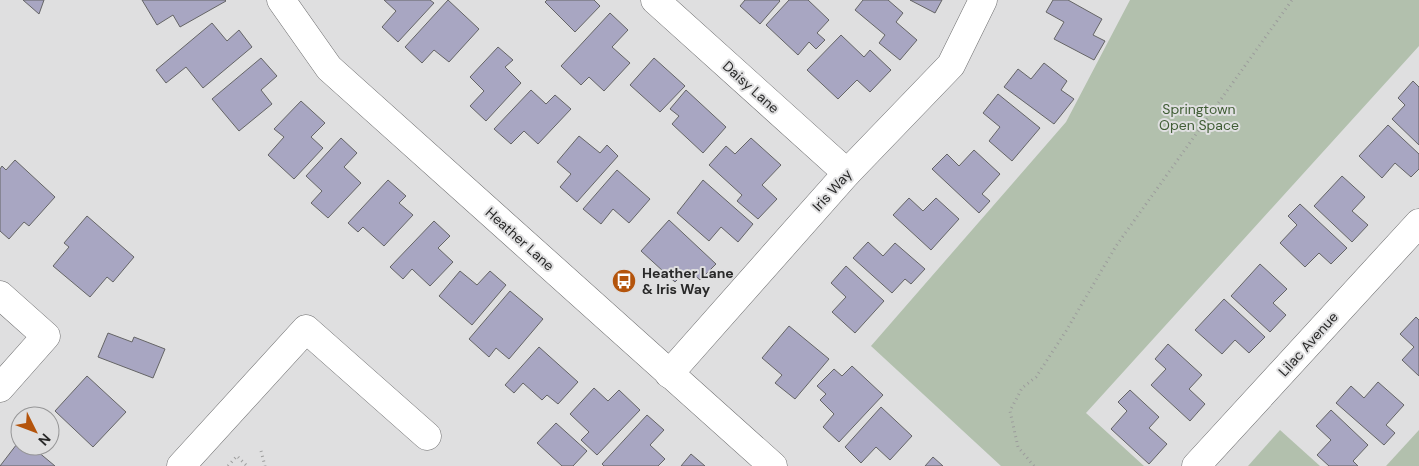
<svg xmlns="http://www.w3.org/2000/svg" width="1419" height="466" font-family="'DM Sans',sans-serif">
  <rect width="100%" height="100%" fill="#dfdfe0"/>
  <g fill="#b2c0ad">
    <polygon points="1130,0 1419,0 1419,46 1086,413 1144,466 1001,466 871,346 1066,122"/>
    <polygon points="1280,430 1320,466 1248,466"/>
    <polygon points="1419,430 1419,466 1386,466"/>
  </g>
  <g fill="#a8a6c2" stroke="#656566">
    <polygon points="23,0 44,0 39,14"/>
    <polygon points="142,0 225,0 226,1 180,27 173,15 157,25"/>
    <polygon points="384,0 430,0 434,3 398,42 382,27 396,11"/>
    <polygon points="448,0 479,29 449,62 434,50 422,63 405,47"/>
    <polygon points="547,0 594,0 600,6 575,32 545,2"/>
    <polygon points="745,0 779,0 780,1 760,24 740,6"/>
    <polygon points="789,0 808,0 829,20 817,33 825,40 816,49 809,42 798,55 766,25"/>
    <polygon points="863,0 888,0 903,13 896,22 917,40 900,60 879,43 885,35 855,10"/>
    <polygon points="910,0 942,0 935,13"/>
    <polygon points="1053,0 1068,0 1102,19 1093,35 1105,41 1094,60 1054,39 1064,22 1046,12"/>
    <polygon points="610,13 628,30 612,47 630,63 604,91 589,77 581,85 561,66"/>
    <polygon points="212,23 227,41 239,30 252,47 203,88 186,67 166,83 156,70"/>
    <polygon points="841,35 864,57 870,50 891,70 870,92 857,80 838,99 807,70"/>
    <polygon points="498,47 513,60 505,67 521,83 486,121 470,106 484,91 470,77"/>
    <polygon points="261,58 277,76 261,90 272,104 239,131 212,99"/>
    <polygon points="654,58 685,86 660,112 630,85"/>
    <polygon points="1044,63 1067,81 1061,90 1074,99 1054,124 1004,87 1018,69 1031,79"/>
    <polygon points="1413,81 1419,87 1419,145 1392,119 1405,105 1398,98"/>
    <polygon points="531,90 546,104 555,95 571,109 538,144 524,131 511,144 494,129"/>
    <polygon points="686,90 726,127 703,153 672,124 679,116 670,109"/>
    <polygon points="998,94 1040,128 1012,161 989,141 1000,127 983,113"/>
    <polygon points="301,101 325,123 311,137 323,148 294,179 268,155 284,137 274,129"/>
    <polygon points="1388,125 1419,154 1419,169 1411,177 1395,163 1382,178 1359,156"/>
    <polygon points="579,136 600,153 607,145 618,156 577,202 560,187 571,174 557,162"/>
    <polygon points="341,138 357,153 344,167 361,183 328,218 311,203 322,191 306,176"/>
    <polygon points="751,138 781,165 762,185 777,199 758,219 737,201 742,195 709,165 726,146 735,154"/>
    <polygon points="974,150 1000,174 982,194 990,201 979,213 932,169 947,154 959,166"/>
    <polygon points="15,160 55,197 29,226 24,222 9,239 0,231 0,169 2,166 6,170"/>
    <polygon points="617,170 650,199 629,223 613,209 601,224 583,209"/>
    <polygon points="1342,176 1365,197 1352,211 1368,225 1352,242 1314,206"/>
    <polygon points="388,180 406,196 399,203 413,215 384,246 363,227 358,232 348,223"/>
    <polygon points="703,180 753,224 738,242 721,227 709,241 677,213"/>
    <polygon points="909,198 923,211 936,198 959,219 931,250 893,215"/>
    <polygon points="1300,204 1347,248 1331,264 1319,253 1305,267 1280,243 1297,225 1288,216"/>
    <polygon points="87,216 134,257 113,282 107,277 90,297 53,266 69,247 64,243"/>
    <polygon points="669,220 716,264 700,280 688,269 675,282 641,251"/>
    <polygon points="434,221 450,236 438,248 453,262 430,286 412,269 403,279 390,267"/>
    <polygon points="868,242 883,256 895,243 925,269 911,284 905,279 892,293 853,258"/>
    <polygon points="1260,264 1287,289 1273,303 1286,315 1270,332 1231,296"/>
    <polygon points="846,266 884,301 855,333 832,312 846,297 831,283"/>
    <polygon points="460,271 477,285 490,271 506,285 472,325 439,296"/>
    <polygon points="510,291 543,319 509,359 496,348 489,357 469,339"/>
    <polygon points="1224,299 1265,337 1249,353 1235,340 1222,354 1195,330"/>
    <polygon points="1416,317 1419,320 1419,376 1402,360 1414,347 1400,334"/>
    <polygon points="789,326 829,359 795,399 775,383 782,375 762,358"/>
    <polygon points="108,333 132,342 134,337 165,349 153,378 98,357"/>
    <polygon points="1168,344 1202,375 1189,389 1205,404 1190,421 1151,385 1166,369 1155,359"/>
    <polygon points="539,347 578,382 558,404 547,395 542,400 523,383 514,393 505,385"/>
    <polygon points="852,366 883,395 839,442 823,427 834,414 820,400 826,394 817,386 834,369 842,376"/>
    <polygon points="87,376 126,412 93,447 55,411"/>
    <polygon points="1378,382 1404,405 1386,425 1395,433 1384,445 1336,403 1351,386 1364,398"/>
    <polygon points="594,388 608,401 619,390 640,410 597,455 581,440 589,432 570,414"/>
    <polygon points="1130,390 1159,417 1149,428 1167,444 1149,464 1111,429 1127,411 1118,402"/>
    <polygon points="881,407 912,436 890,460 876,447 861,463 845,447"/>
    <polygon points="1331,410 1368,445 1353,461 1358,466 1329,466 1317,455 1331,440 1316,426"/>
    <polygon points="647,415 664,430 650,445 665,459 658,466 604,466 602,464"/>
    <polygon points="556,423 587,451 573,466 562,466 537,443"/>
    <polygon points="20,440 20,446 31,446 55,466 0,466"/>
    <polygon points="691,454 705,466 681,466"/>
    <polygon points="933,457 943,466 925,466"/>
  </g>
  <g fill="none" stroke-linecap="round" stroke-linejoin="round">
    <g stroke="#6c6c6d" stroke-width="29">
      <g id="minor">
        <polyline points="281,0 329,68 773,466"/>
        <polyline points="655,0 847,173"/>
        <polyline points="0,295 46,336 0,388"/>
        <polyline points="669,374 847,173 951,65 983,0"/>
        <polyline points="181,466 306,329 427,436"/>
        <polyline points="1196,466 1419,223"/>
      </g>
    </g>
    <g stroke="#9c9c9c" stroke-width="3" stroke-dasharray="1 4" stroke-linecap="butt">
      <polyline points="261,451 265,466"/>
      <polyline points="228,466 237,456 247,466"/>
      <polyline points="1034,466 1018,447 1010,411 1022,388 1036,377 1066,331 1116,246 1292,0"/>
    </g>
    <use href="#minor" stroke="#fff" stroke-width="28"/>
  </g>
  <defs>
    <g id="bus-disc" transform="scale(1.25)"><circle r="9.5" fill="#b4540c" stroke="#dfdfe0"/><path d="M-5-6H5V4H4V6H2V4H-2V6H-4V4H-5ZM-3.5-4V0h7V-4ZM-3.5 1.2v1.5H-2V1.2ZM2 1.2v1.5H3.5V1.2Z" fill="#fff"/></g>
  </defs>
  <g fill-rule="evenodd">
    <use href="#bus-disc" x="624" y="281"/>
  </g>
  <g text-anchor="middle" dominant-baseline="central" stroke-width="4" stroke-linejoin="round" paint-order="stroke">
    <g font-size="14" fill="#292929" stroke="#dfdfe0">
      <text transform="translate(751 87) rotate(42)">Daisy Lane</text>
      <text transform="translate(832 190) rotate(-48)">Iris Way</text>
      <text transform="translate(520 239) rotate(42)">Heather Lane</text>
      <text transform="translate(1308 344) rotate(-48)">Lilac Avenue</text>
    </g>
    <g font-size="14" fill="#415e36" stroke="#dfdfe0">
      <text x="1199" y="109">Springtown<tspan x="1199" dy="16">Open Space</tspan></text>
    </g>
    <g font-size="14" font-weight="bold" fill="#292929" stroke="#dfdfe0" text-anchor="start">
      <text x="642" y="273">Heather Lane<tspan x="642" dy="16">&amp; Iris Way</tspan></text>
    </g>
  </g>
  <g transform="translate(35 431) rotate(132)"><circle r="24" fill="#dfdfe0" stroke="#969697"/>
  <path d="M0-4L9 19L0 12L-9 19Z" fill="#b4540c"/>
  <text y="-8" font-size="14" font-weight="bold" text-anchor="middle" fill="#292929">N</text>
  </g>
</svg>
